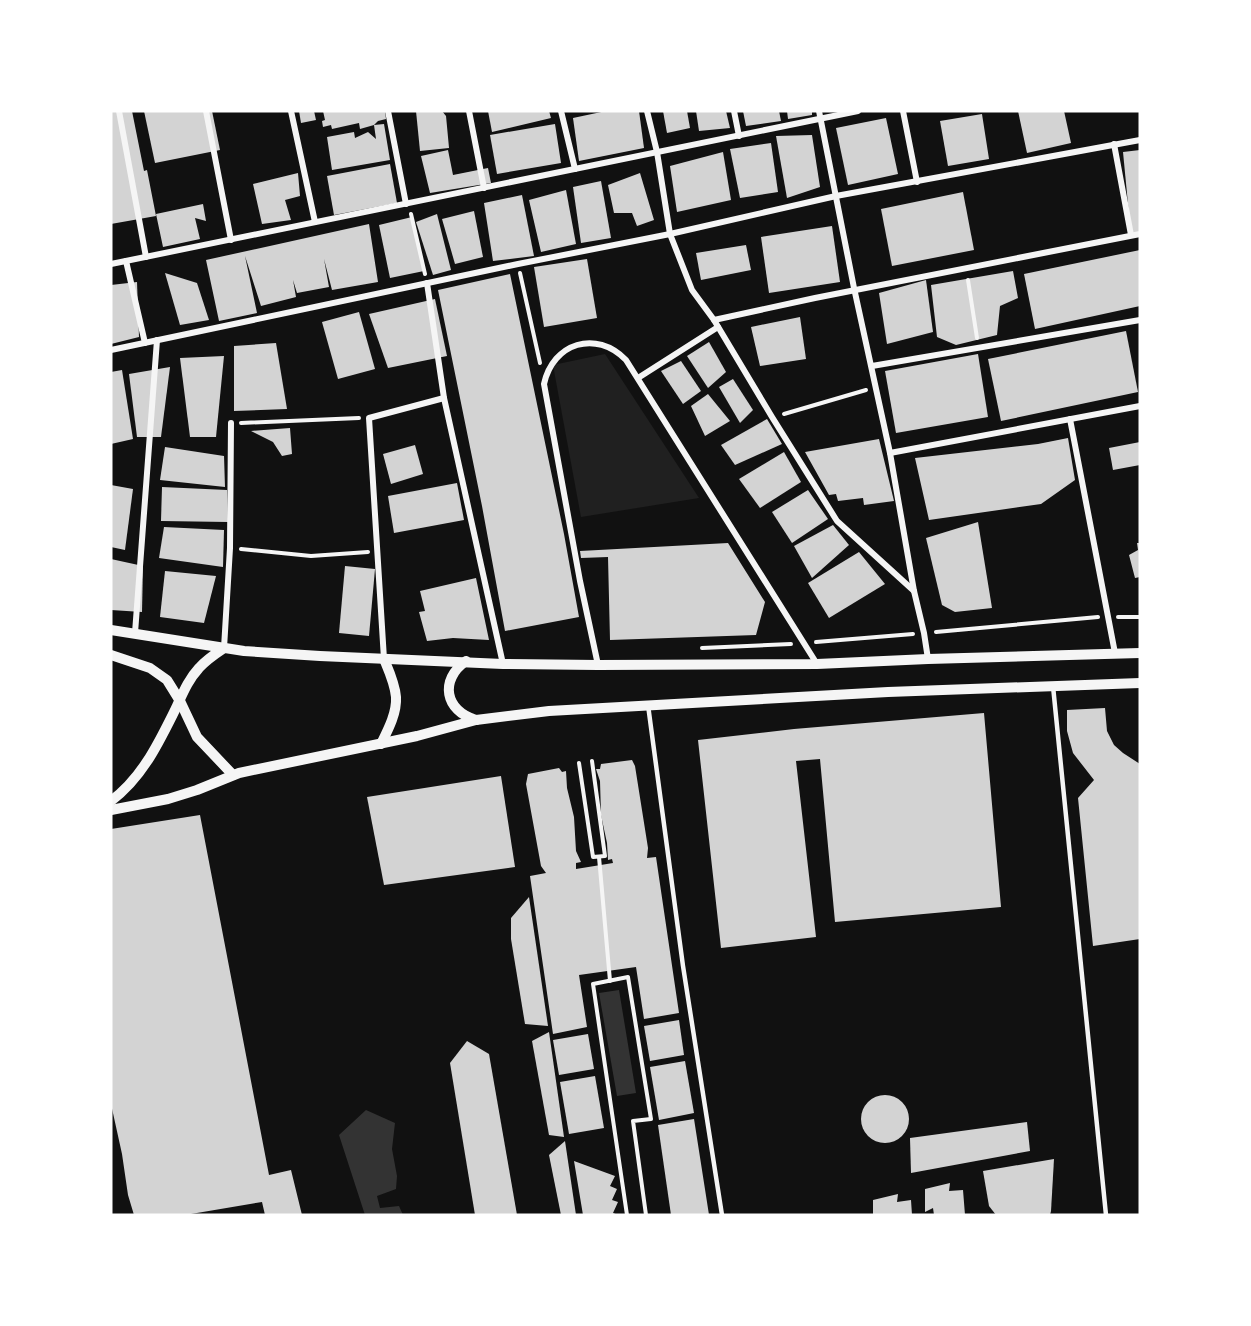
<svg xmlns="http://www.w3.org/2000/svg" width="1251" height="1326" font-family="Ubuntu,sans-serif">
  <rect width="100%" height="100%" fill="#111"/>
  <polygon fill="#202020" points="605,354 699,498 581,517 553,365"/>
  <g fill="#333">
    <polygon points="619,990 636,1093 617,1096 599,993"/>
    <polygon points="366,1110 395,1123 392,1149 397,1176 396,1189 377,1196 380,1208 399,1206 403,1215 365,1215 339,1135"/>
  </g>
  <g fill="#d3d3d3">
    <polygon points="111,111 132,111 144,171 147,170 156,216 111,224"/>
    <polygon points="144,111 212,111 220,150 155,163"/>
    <polygon points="299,111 314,111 316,120 301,123"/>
    <polygon points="323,111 385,111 386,119 378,121 374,125 360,129 359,123 332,129 331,125 323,127 322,121 325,120"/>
    <polygon points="416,111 442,111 446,116 449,148 420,151"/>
    <polygon points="488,111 549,111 551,118 492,132"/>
    <polygon points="606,111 639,111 644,148 579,161 573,118"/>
    <polygon points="663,111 687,111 690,128 667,133"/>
    <polygon points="696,111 726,111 730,128 699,131"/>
    <polygon points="743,111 779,111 781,121 746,126"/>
    <polygon points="787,111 812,111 812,115 788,119"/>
    <polygon points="1018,111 1064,111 1071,143 1027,153"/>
    <polygon points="982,114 989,159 948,166 940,121"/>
    <polygon points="886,118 898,174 848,185 836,128"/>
    <polygon points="384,124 390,160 332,170 327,137 354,132 355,138 368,132 376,139 374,125"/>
    <polygon points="555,124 561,163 497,174 490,135"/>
    <polygon points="812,135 820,187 787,198 776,136"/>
    <polygon points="771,143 778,192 740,198 730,149"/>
    <polygon points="448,150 453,175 488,168 491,183 430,193 421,156"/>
    <polygon points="1140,150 1140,234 1131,235 1123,152"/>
    <polygon points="723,152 731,200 677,212 670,166"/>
    <polygon points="390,164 397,203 334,215 327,176"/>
    <polygon points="298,173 300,196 285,200 291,220 262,224 253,184"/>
    <polygon points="640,173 654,220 637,226 632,213 614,213 608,185"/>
    <polygon points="601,181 611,238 581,243 573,187"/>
    <polygon points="566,190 576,244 541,252 529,200"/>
    <polygon points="963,192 974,250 892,266 881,209"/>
    <polygon points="522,195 534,256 493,261 484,203"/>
    <polygon points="203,204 206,221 195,218 200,239 163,247 156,214"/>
    <polygon points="474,211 483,257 455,264 442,219"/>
    <polygon points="437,214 451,270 433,275 416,222"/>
    <polygon points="412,217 424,271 390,278 379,225"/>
    <polygon points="369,224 378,282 332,290 324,259 329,287 297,293 293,280 296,297 261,306 245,256 257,313 219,321 206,260"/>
    <polygon points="832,226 840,282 769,293 761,237"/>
    <polygon points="746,245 751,270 701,280 696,253"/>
    <polygon points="1140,250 1140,306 1035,329 1024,274"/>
    <polygon points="587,259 597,318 544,327 534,267"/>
    <polygon points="1013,271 1018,298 1000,306 997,335 956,345 937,337 931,285"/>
    <polygon points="165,273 197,283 209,320 180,325"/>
    <polygon points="510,274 564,534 579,617 505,631 482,506 438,290"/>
    <polygon points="926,280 933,332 887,344 879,293"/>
    <polygon points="137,282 139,337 111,344 111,285"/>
    <polygon points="435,299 447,356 388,368 369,314"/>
    <polygon points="359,312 375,369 338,379 322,322"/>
    <polygon points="800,317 806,359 760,366 751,327"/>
    <polygon points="1126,331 1138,392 1001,421 988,359"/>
    <polygon points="709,342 726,372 708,388 687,356"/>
    <polygon points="276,343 287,409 234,411 234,346"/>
    <polygon points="978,354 988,417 896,433 885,371"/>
    <polygon points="224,356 216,437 190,437 180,358"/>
    <polygon points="681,361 701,391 683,404 661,371"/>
    <polygon points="170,367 161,437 137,437 129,374"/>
    <polygon points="122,370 133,439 111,444 111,372"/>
    <polygon points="733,379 753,410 740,423 719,387"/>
    <polygon points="708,394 730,421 705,436 691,406"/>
    <polygon points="767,419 782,444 735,465 721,445"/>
    <polygon points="290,428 292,454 282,456 273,442 251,431"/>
    <polygon points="1068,438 1075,480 1041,504 929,520 915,458 1038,444"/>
    <polygon points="879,439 894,501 864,505 863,498 838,501 836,494 829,495 805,452"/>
    <polygon points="1140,442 1140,465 1113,470 1109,448"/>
    <polygon points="415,445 423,474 391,484 383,454"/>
    <polygon points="165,447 224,456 225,487 160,480"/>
    <polygon points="784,452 801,482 760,508 739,479"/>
    <polygon points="457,483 464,520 394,533 388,496"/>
    <polygon points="111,485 133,489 125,550 111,547"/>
    <polygon points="162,487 227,490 228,522 161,521"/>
    <polygon points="808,490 828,519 792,543 772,512"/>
    <polygon points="978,522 992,608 955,612 942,605 926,538"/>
    <polygon points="833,525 849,545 812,578 794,546"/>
    <polygon points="164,527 224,530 223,567 159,558"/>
    <polygon points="728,543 765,602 756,635 610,640 608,557 581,558 580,551"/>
    <polygon points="1137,543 1140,543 1140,577 1135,578 1129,555 1138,550"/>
    <polygon points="859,552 885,584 829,618 808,583"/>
    <polygon points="111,559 143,566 142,612 111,610"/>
    <polygon points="345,566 375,569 369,636 339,633"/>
    <polygon points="165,571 216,576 204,623 160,617"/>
    <polygon points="476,578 489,640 453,638 427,641 419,612 425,611 420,591"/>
    <polygon points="1105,708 1107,731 1114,745 1123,753 1140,764 1140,939 1093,946 1078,798 1094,780 1073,753 1067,731 1067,710"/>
    <polygon points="984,713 1001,907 835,922 820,759 796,761 816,937 721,948 698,740 794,729"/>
    <polygon points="632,760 635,766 648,848 647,858 656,857 679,1013 644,1019 636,967 579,975 587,1027 553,1034 530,876 546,873 541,866 526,784 528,774 559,768 562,772 566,771 567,788 574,817 576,851 581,862 576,863 576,869 613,863 612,859 608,860 607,843 601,815 600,781 596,769 600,769 601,764"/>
    <polygon points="501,776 515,867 384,885 367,797"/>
    <polygon points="200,815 269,1175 291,1170 302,1215 265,1215 262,1202 185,1215 134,1215 128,1195 122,1154 111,1104 111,829"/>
    <polygon points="529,897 548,1026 525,1024 511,939 511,918"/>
    <polygon points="679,1020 684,1055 650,1061 644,1026"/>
    <polygon points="549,1032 564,1137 549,1135 532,1041"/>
    <polygon points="588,1034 594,1069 559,1075 553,1040"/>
    <polygon points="467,1041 489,1054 517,1215 475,1215 450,1063"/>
    <polygon points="685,1061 694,1113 659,1120 650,1067"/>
    <polygon points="595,1076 604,1128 569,1134 560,1082"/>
    <circle cx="885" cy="1119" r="24"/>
    <polygon points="694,1119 709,1215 671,1215 658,1125"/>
    <polygon points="1027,1122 1030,1151 911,1173 910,1138"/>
    <polygon points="565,1141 576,1215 561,1215 549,1155"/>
    <polygon points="1054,1159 1051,1211 1050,1215 996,1215 989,1206 983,1171"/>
    <polygon points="574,1161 615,1176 610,1186 617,1189 612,1200 618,1202 613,1213 618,1215 583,1215"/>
    <polygon points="950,1183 949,1191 963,1190 965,1215 934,1215 933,1208 925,1212 925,1189"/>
    <polygon points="898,1194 897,1202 911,1200 912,1215 873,1215 873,1200"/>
  </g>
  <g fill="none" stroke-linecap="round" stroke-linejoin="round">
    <g stroke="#f5f5f5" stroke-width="4">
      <polyline points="411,214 425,274"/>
      <polyline points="520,273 540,363"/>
      <polyline points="968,280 977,338"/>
      <polyline points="784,414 866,390"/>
      <polyline points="241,423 359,418"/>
      <polyline points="241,549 311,556 368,552"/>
      <polyline points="1118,617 1140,617"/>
      <polyline points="936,632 1098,617"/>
      <polyline points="816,642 913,634"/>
      <polyline points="702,648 791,644"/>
      <polyline points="579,763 593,857 605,856 592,761"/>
      <polyline points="599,857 610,981"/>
      <polyline points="627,1215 593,984 628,977 651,1119 633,1121 646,1215"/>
    </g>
    <g stroke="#f5f5f5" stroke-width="4.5">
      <polyline points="1053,686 1106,1215"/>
      <polyline points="648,705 683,966 722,1215"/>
    </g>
    <g stroke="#f5f5f5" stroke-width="6">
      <polyline points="119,111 146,257"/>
      <polyline points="206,111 231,240"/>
      <polyline points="291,111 315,222"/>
      <polyline points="388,111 406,204"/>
      <polyline points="469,111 484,188"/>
      <polyline points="561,111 575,169"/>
      <polyline points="647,111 657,152 670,234 692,290 714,320 772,417 837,521 914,591"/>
      <polyline points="734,111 739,136"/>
      <polyline points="819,111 854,288 890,453 914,591 924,633 928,659"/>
      <polyline points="903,111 917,182"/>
      <polyline points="1114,144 1131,235"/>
      <polyline points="126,261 145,343"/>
      <polyline points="111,264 858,111"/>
      <polyline points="427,283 444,398 503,664"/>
      <polyline points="714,320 815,298 1140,234"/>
      <polyline points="111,350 518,264 670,234 836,196 1140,140"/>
      <polyline points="872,366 1140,320"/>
      <polyline points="638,378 718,327"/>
      <polyline points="1070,419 1115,653"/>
      <polyline points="890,453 1140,406"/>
      <polyline points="135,633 157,340"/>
      <polyline points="224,648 230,548 231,423"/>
      <polyline points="384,659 369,418 444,398"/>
      <path d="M598 665 580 581 544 384C553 343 596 329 626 360L817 664"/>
    </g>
    <g stroke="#f5f5f5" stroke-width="10">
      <polyline points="111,630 244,651 320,656 503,664 598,665 817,664 928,659 1140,653"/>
      <polyline points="111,655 150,668 167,680 180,701 197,737 233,775"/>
      <path d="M466 661C439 680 445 711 476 720"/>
      <path d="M381 744C388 730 397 713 396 697 395 684 389 671 384 659"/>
      <path d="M111 801C143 777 159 742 176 708 183 693 188 680 199 668 206 660 215 654 224 648"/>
      <polyline points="111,810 168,799 197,790 239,773 417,736 476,720 549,711 888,692 1140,683"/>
    </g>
  </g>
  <rect width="1251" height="1326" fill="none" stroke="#ffffff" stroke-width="225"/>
</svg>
